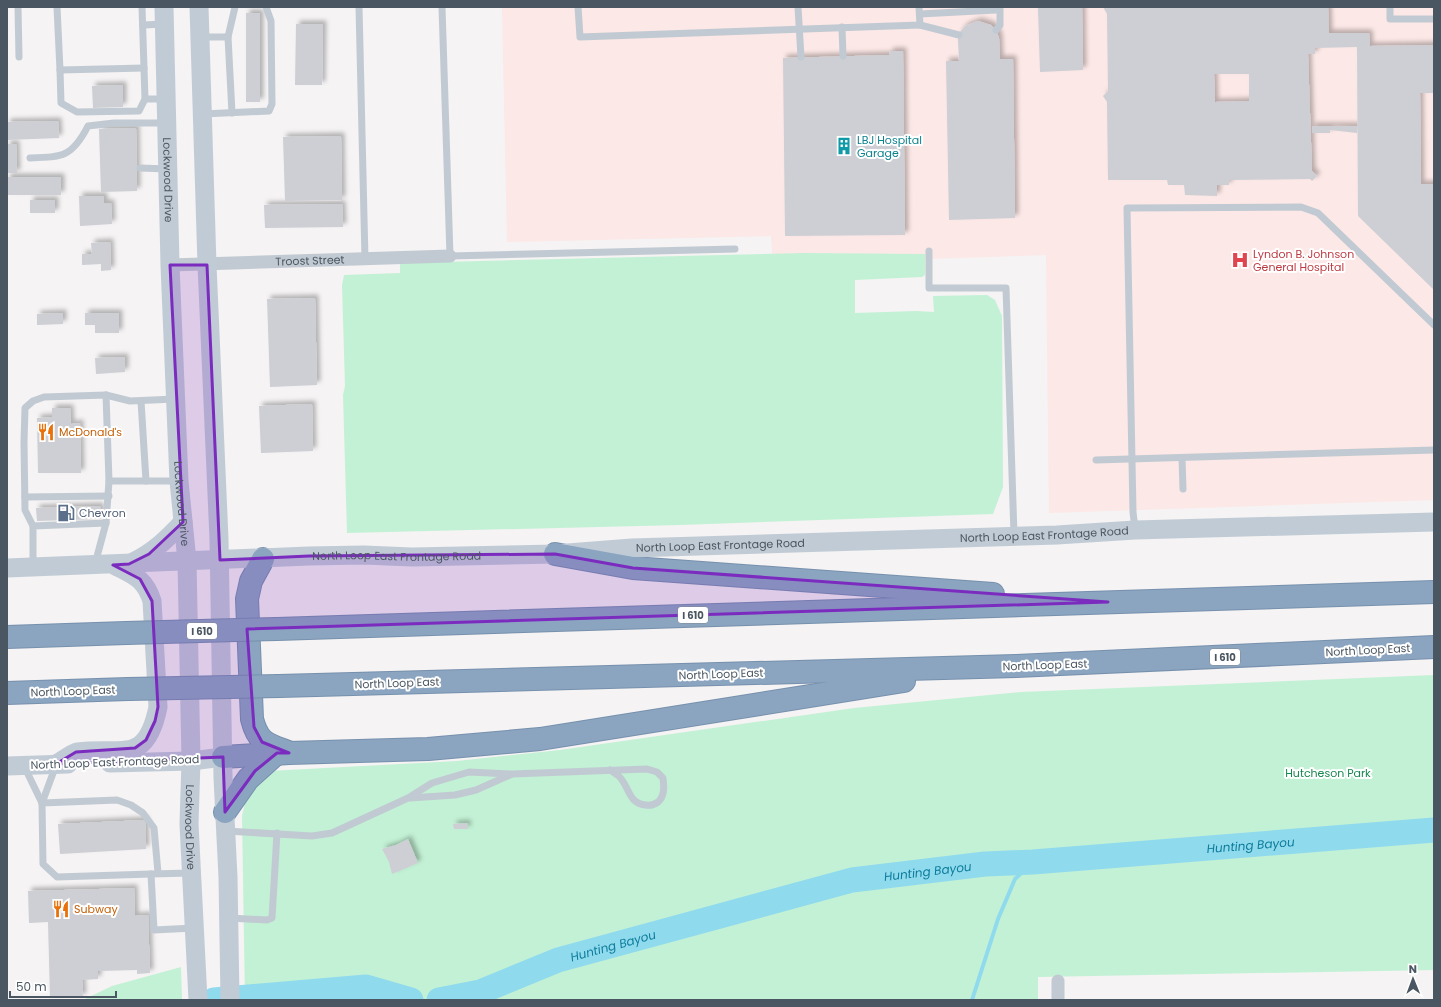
<svg xmlns="http://www.w3.org/2000/svg" width="1441" height="1007" font-family="Poppins,sans-serif">
  <defs>
    <filter id="shadow"><feDropShadow dx="3.5" dy="-3.5" stdDeviation="2" flood-color="#0004"/></filter>
  </defs>
  <rect width="100%" height="100%" fill="#f5f3f3"/>
  <polygon fill="#fce8e6" points="502,7 1434,7 1434,500 1049,513 1046,255 773,264 771,236 507,242"/>
  <g fill="#c3f1d5">
    <polygon points="804,253 925,254 925,275 922,277 855,280 855,313 916,311 934,312 933,296 987,295 995,300 1002,316 1003,487 993,514 680,525 347,533 343,395 345,386 342,285 344,275 400,273 400,263"/>
    <polygon points="1434,675 1434,970 1038,977 1038,1000 245,1000 242,816 248,789 269,771 457,761 560,750 854,708 1021,692"/>
    <polygon points="181,967 182,1000 83,1000 112,986"/>
  </g>
  <g fill="none" stroke-linecap="round" stroke-linejoin="round">
    <polyline stroke="#90daee" stroke-width="4" points="972,1000 998,919 1015,879 1033,862"/>
    <g stroke="#90daee" stroke-width="25">
      <polyline points="214,1000 366,987 411,1000"/>
      <path id="s1" d="M439 1000 480 992 558 960 852 880 985 864 1033 862 1434 830"/>
    </g>
  </g>
  <g fill="#cdcfd5" fill-rule="evenodd" filter="url(#shadow)">
    <polygon points="1038,7 1082,7 1083,70 1040,72"/>
    <path d="M1103 7H1328L1329 33H1369L1370 46 1434 45V93H1420L1421 184H1434V290L1358 216 1357 47 1315 48V54H1308L1312 171 1317 176 1312 181 1310 179 1229 180V185H1217V196L1185 195 1184 185H1168L1167 180H1108L1107 102 1103 96 1108 91 1107 14ZM1214 74H1249V101L1215 102Z"/>
    <rect x="246" y="13" width="14" height="89"/>
    <polygon points="978,21 991,25 996,30 999,38 1000,59 1013,59 1015,218 949,220 946,61 959,61 958,39 960,32 965,26"/>
    <polygon points="296,24 323,24 322,85 295,85"/>
    <polygon points="890,51 903,51 905,235 785,236 783,58 889,55"/>
    <polygon points="123,85 123,107 93,108 92,86"/>
    <polygon points="58,121 59,138 7,140 7,122"/>
    <polygon points="1312,126 1357,126 1357,133 1330,130 1330,133 1312,133"/>
    <polygon points="136,128 137,191 101,192 99,129"/>
    <polygon points="341,136 342,200 285,201 283,137"/>
    <polygon points="7,144 16,144 17,173 7,173"/>
    <rect x="7" y="177" width="54" height="18"/>
    <polygon points="79,196 104,196 104,203 111,203 112,224 80,226"/>
    <rect x="30" y="200" width="25" height="13"/>
    <polygon points="342,204 343,227 265,228 264,205"/>
    <polygon points="110,242 111,270 101,271 101,264 82,265 82,254 92,254 91,243"/>
    <polygon points="315,298 317,385 270,387 267,299"/>
    <polygon points="63,313 63,324 37,325 37,314"/>
    <polygon points="85,313 119,313 119,333 95,333 95,325 85,325"/>
    <polygon points="125,357 125,372 96,374 95,358"/>
    <polygon points="312,404 313,451 261,453 259,406"/>
    <polygon points="52,408 70,408 71,424 80,423 81,473 38,473 37,418 52,417"/>
    <polygon points="100,506 101,519 37,521 36,508"/>
    <polygon points="145,820 146,849 60,854 58,824"/>
    <polygon points="467,823 468,829 454,829 453,824"/>
    <polygon points="408,839 418,863 392,874 389,862 382,849 396,845"/>
    <polygon points="134,888 135,916 148,915 150,973 137,974 137,970 98,971 98,979 82,980 83,997 50,998 48,922 29,923 28,891"/>
  </g>
  <g fill="none" stroke-linecap="round" stroke-linejoin="round">
    <g stroke="#7690ad" stroke-width="24">
      <g id="highway">
        <polyline points="555,554 633,568 993,594"/>
        <path d="M263 559 251 581 247 599 252 719C258 743 267 744 288 752"/>
        <polyline points="277,629 1434,592"/>
        <polyline points="7,637 126,633"/>
        <polyline points="279,686 1016,666 1434,647"/>
        <polyline points="7,693 128,689"/>
        <polyline points="223,757 289,753 428,749 540,739 904,681"/>
        <polyline points="225,812 248,779 277,753"/>
      </g>
    </g>
    <g stroke="#c1cad2" stroke-width="7">
      <polyline points="18,7 19,57"/>
      <polyline points="57,7 60,70 144,68"/>
      <polyline points="142,7 145,99 165,99"/>
      <polyline points="359,7 365,259"/>
      <polyline points="442,7 450,256 735,249"/>
      <polyline points="578,7 580,37 920,25 919,7"/>
      <polyline points="798,7 801,57"/>
      <polyline points="1390,7 1390,19 1434,19"/>
      <polyline points="920,14 996,10 998,7"/>
      <polyline points="143,25 165,24"/>
      <polyline points="920,25 959,35"/>
      <polyline points="842,27 843,56"/>
      <polyline points="996,30 1000,25 1000,7"/>
      <polyline points="200,37 228,37 232,113"/>
      <polyline points="228,37 235,7"/>
      <polyline points="60,70 61,103 77,112 139,111 145,99"/>
      <polyline points="203,114 269,111 272,104 271,21 266,7"/>
      <path d="M30 158C63 157 72 157 88 126L114 123H167"/>
      <polyline points="140,168 168,169"/>
      <polyline points="929,251 929,288 1006,288 1014,535"/>
      <polyline points="106,395 109,481"/>
      <polyline points="141,401 146,481"/>
      <polyline points="1182,458 1183,489"/>
      <polyline points="1096,460 1434,450"/>
      <polyline points="25,497 109,496"/>
      <polyline points="33,526 25,510 24,442 25,408 33,401 44,397 106,395 130,401 175,399"/>
      <polyline points="1135,529 1133,512 1127,208 1301,207 1318,213 1434,325"/>
      <polyline points="95,564 106,523 109,481 179,481"/>
      <polyline points="33,566 33,526 106,523"/>
      <polyline points="56,765 42,803 43,864 57,877 151,874"/>
      <polyline points="25,768 42,803"/>
      <polyline points="410,798 455,795 476,790 510,775"/>
      <polyline points="42,803 117,800 131,805 143,813 154,828 158,873"/>
      <path d="M226 831 312 836 332 833 408 798 432 783 469 772 512 774 647 769 657 772 663 778C664 786 665 796 658 802 655 804 650 806 646 805 630 804 630 791 622 780 620 776 614 773 610 770"/>
      <polyline points="191,873 151,874 154,930 194,928"/>
      <polyline points="230,918 267,920 272,918 277,833"/>
    </g>
    <g stroke="#c1cad2" stroke-width="13">
      <path id="s2" d="M170 265 450 256"/>
      <polyline points="1058,981 1058,1000"/>
    </g>
    <g stroke="#c1cbd6" stroke-width="19">
      <path id="s3" d="M164 7 170 265 179 481 187 561 191 761 189 824 198 1000"/>
      <polyline points="199,7 207,265 219,539 223,778 228,877 230,1000"/>
      <path d="M133 562C154 552 168 538 183 522"/>
      <path id="s4" d="M7 568 309 556 364 555 412 557 555 554 632 548 1057 535 1135 530 1434 522"/>
      <polyline points="110,763 191,761 223,757"/>
      <path d="M56 764C63 761 71 753 78 752 122 746 146 766 158 707L152 601C145 578 133 575 114 565"/>
      <polyline points="7,766 68,764"/>
    </g>
    <use href="#highway" stroke="#8ba5c1" stroke-width="22"/>
    <g stroke="#7690ad" stroke-width="24" stroke-linecap="butt">
      <g id="highway-bridge">
        <polyline points="126,633 277,629"/>
        <polyline points="128,689 279,686"/>
      </g>
    </g>
    <use href="#highway-bridge" stroke="#8ba5c1" stroke-width="22"/>
  </g>
  <path fill="#7b2cbf" fill-opacity="0.2" stroke="#7b2cbf" stroke-width="3" stroke-linejoin="round" d="M170 265H207L220 560 309 556 555 554 633 568 1108 602 247 629 254 727 262 742 289 753H277L255 771 225 812 223 757 56 764 76 752 135 748 146 740 155 721 158 707 152 601 140 579 113 565 129 564 149 554 183 522Z"/>
  <defs>
    <g id="building-bare" transform="scale(1.38)"><path d="M-4-6H4V6H1V3H-1V6H-4ZM-2.5-4.3h1.7v1.8h-1.7ZM.8-4.3h1.7v1.8H.8ZM-2.5-1h1.7V.8h-1.7ZM.8-1h1.7V.8H.8Z" fill="#0f9aa8" stroke="#fff" stroke-width="2.5" paint-order="stroke"/></g>
    <g id="hospital-bare" transform="scale(1.38)"><path d="M-5-5h3v3.5h4V-5h3V5h-3V1.5h-4V5h-3Z" fill="#e0444e" stroke="#fff" stroke-width="2.5" paint-order="stroke"/></g>
    <g id="restaurant-bare" transform="scale(1.38)"><path d="M-5-6h1v4h1v-4h1v4h1v-4h1v5L-1.5 .5V6h-2V.5L-5-1ZM5-6V6H3V1.5H1.5Q1.5-4 5-6Z" fill="#e8710a" stroke="#fff" stroke-width="2.5" paint-order="stroke"/></g>
    <g id="fuel-bare" transform="scale(1.38)"><path d="M-5.5-6h7V0h2V4h1.3V-2.5L3-4.5l.8-.8L6-3V5H2.5V1h-1V6h-7ZM-4.2-4.7v3.2H.2V-4.7Z" fill="#5c6f8a" stroke="#fff" stroke-width="2.5" paint-order="stroke"/></g>
  </defs>
  <g fill-rule="evenodd">
    <use href="#building-bare" x="844" y="146"/>
    <use href="#hospital-bare" x="1240" y="260"/>
    <use href="#restaurant-bare" x="46" y="432"/>
    <use href="#fuel-bare" x="66" y="513"/>
    <use href="#restaurant-bare" x="61" y="909"/>
  </g>
  <g text-anchor="middle" dominant-baseline="central" stroke-width="4" stroke-linejoin="round" paint-order="stroke">
    <g fill="#fff" stroke="#808990" stroke-width="1">
      <rect x="678" y="607" width="30" height="16" rx="3"/>
      <rect x="187" y="623" width="30" height="16" rx="3"/>
      <rect x="1210" y="649" width="30" height="16" rx="3"/>
    </g>
    <g font-size="10" font-weight="bold" fill="#4a5661">
      <text x="693" y="615">I 610</text>
      <text x="202" y="631">I 610</text>
      <text x="1225" y="657">I 610</text>
    </g>
    <g font-size="11" fill="#0d838f" stroke="#fff" text-anchor="start">
      <text x="857" y="140">LBJ Hospital<tspan x="857" dy="13">Garage</tspan></text>
    </g>
    <g font-size="11" fill="#4a5661" stroke="#fff">
      <text stroke="none"><textPath href="#s3" startOffset="173">Lockwood Drive</textPath></text>
      <text stroke="none"><textPath href="#s2" startOffset="140">Troost Street</textPath></text>
      <text stroke="none"><textPath href="#s3" startOffset="497">Lockwood Drive</textPath></text>
      <text stroke="none"><textPath href="#s4" startOffset="1038">North Loop East Frontage Road</textPath></text>
      <text stroke="none"><textPath href="#s4" startOffset="714">North Loop East Frontage Road</textPath></text>
      <text stroke="none"><textPath href="#s4" startOffset="390">North Loop East Frontage Road</textPath></text>
      <text transform="translate(1368 650) rotate(-3)">North Loop East</text>
      <text transform="translate(1045 665) rotate(-2)">North Loop East</text>
      <text transform="translate(721 674) rotate(-2)">North Loop East</text>
      <text transform="translate(397 683) rotate(-2)">North Loop East</text>
      <text transform="translate(73 691) rotate(-2)">North Loop East</text>
      <text transform="translate(115 762) rotate(-2)">North Loop East Frontage Road</text>
      <text stroke="none"><textPath href="#s3" startOffset="821">Lockwood Drive</textPath></text>
    </g>
    <g font-size="11" fill="#be3a42" stroke="#fff" text-anchor="start">
      <text x="1253" y="254">Lyndon B. Johnson<tspan x="1253" dy="13">General Hospital</tspan></text>
    </g>
    <g font-size="11" fill="#c56008" stroke="#fff" text-anchor="start">
      <text x="59" y="432">McDonald's</text>
      <text x="74" y="909">Subway</text>
    </g>
    <g font-size="11" fill="#4e5e75" stroke="#fff" text-anchor="start">
      <text x="79" y="513">Chevron</text>
    </g>
    <g font-size="11" fill="#17864f" stroke="#fff">
      <text x="1328" y="773">Hutcheson Park</text>
    </g>
    <g font-size="12" font-style="italic" fill="#0c7c9b" stroke="#fff">
      <text stroke="none"><textPath href="#s1" startOffset="831">Hunting Bayou</textPath></text>
      <text stroke="none"><textPath href="#s1" startOffset="507">Hunting Bayou</textPath></text>
      <text stroke="none"><textPath href="#s1" startOffset="183">Hunting Bayou</textPath></text>
    </g>
  </g>
  <rect width="1441" height="1007" fill="none" stroke="#4a5661" stroke-width="16"/>
  <g transform="translate(1413 979) rotate(359)" stroke="#ffffff" stroke-width="3" paint-order="stroke">
  <path d="M0-3L7 15L0 10L-7 15Z" fill="#4a5661"/>
  <text y="-6" font-size="11" font-weight="bold" text-anchor="middle" fill="#4a5661">N</text>
  </g>
  <path d="M10 991v6h106v-6" fill="none" stroke="#4a5661" stroke-width="2"/>
  <text x="16" y="991" font-size="12" fill="#4a5661" stroke="#ffffff" stroke-width="3" paint-order="stroke">50 m</text>
</svg>
